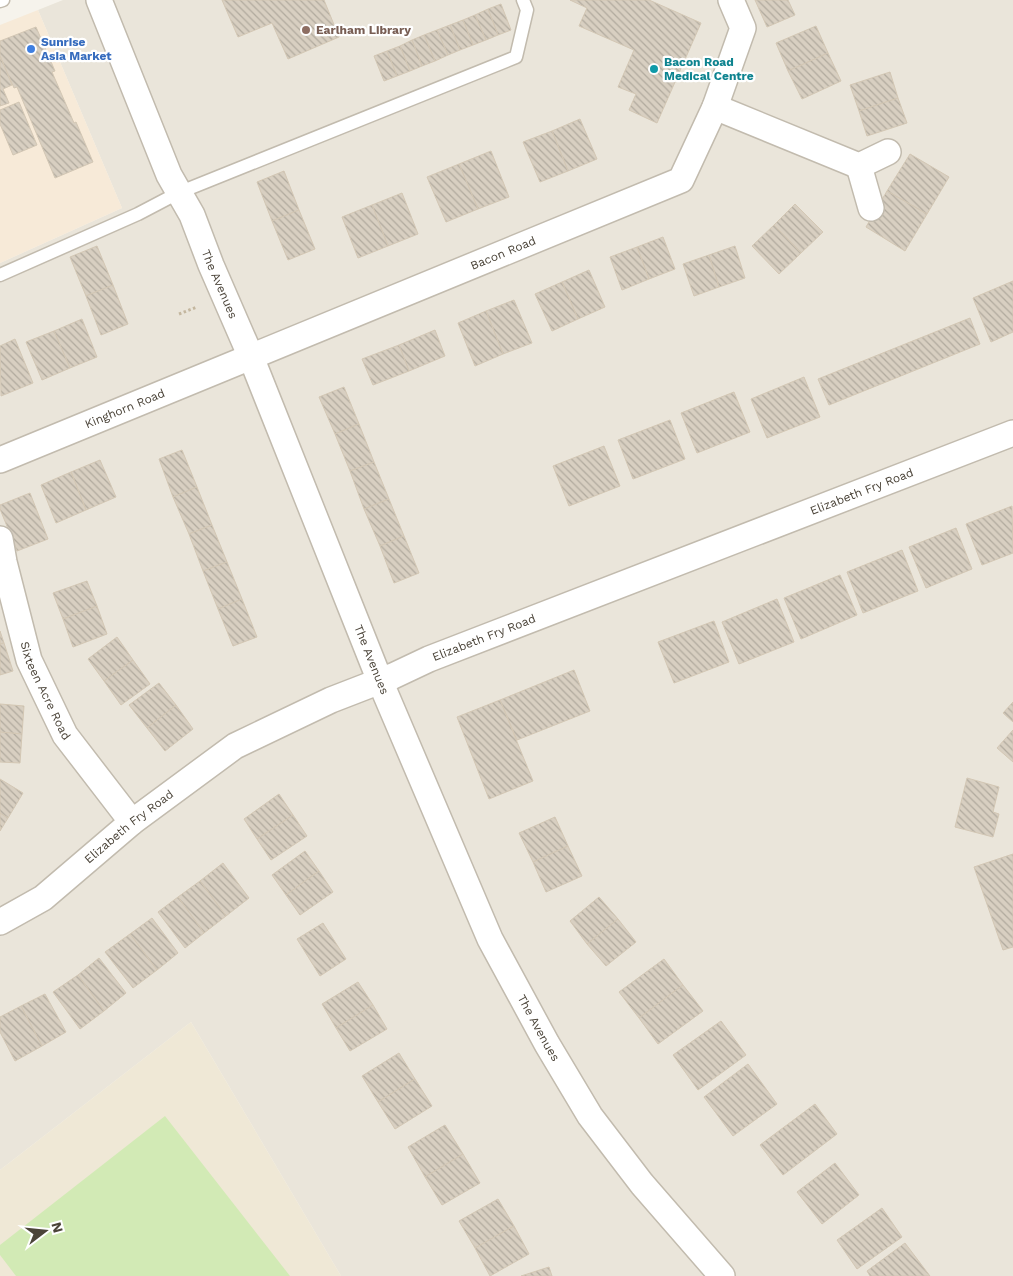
<svg xmlns="http://www.w3.org/2000/svg" width="1013" height="1276" font-family="'Work Sans',sans-serif">
  <defs>
    <pattern id="building-back-hatch" width="6" height="6" patternUnits="userSpaceOnUse" patternTransform="scale(1.25)"><rect width="6" height="6" fill="#d8cfc1"/><path d="M-1 5l2 2M0 0l6 6M5-1l2 2" fill="none" stroke="#b1aa9e"/></pattern>
  </defs>
  <rect width="100%" height="100%" fill="#f6f3ec"/>
  <polygon fill="#eae5da" points="63,0 1013,0 1013,1276 341,1276 191,1022 0,1170 0,263 122,208 38,10"/>
  <polygon fill="#f7ead8" points="38,10 122,208 0,263 0,25"/>
  <polygon fill="#efe8d6" points="191,1022 341,1276 0,1276 0,1170"/>
  <polygon fill="#d2eab5" points="165,1116 290,1276 16,1276 0,1255 0,1245"/>
  <g fill="url(#building-back-hatch)" stroke="#d3c7b4">
    <polygon points="222,0 324,0 339,37 288,59 272,23 238,37"/>
    <polygon points="570,0 649,0 701,23 657,123 629,110 636,94 618,87 634,50 579,26 587,8"/>
    <polygon points="755,0 788,0 795,15 767,27"/>
    <polygon points="501,4 511,30 498,35 488,9"/>
    <polygon points="488,9 498,35 486,40 475,15"/>
    <polygon points="475,15 486,40 473,45 463,20"/>
    <polygon points="463,20 473,45 460,50 450,25"/>
    <polygon points="450,25 460,50 448,55 437,30"/>
    <polygon points="816,26 828,53 788,71 776,43"/>
    <polygon points="36,27 55,71 52,72 74,123 76,122 93,162 55,178 17,87 14,88 0,56 0,41"/>
    <polygon points="437,30 448,55 435,61 424,35"/>
    <polygon points="424,35 435,61 422,66 412,40"/>
    <polygon points="412,40 422,66 410,71 400,46"/>
    <polygon points="400,46 410,71 397,76 387,51"/>
    <polygon points="387,51 397,76 384,81 374,56"/>
    <polygon points="828,53 841,81 802,99 788,71"/>
    <polygon points="0,56 12,85 3,89 9,103 0,106"/>
    <polygon points="890,72 898,98 859,111 850,85"/>
    <polygon points="898,98 907,123 867,136 859,111"/>
    <polygon points="19,102 37,145 13,155 0,124 0,110"/>
    <polygon points="580,119 597,159 568,171 552,131"/>
    <polygon points="552,131 568,171 540,182 523,142"/>
    <polygon points="491,151 509,197 478,209 459,164"/>
    <polygon points="910,154 949,177 927,214 887,191"/>
    <polygon points="459,164 478,209 446,222 427,177"/>
    <polygon points="284,171 299,210 272,221 257,182"/>
    <polygon points="887,191 927,214 905,251 866,227"/>
    <polygon points="402,193 418,234 388,246 372,205"/>
    <polygon points="795,204 823,232 801,253 774,225"/>
    <polygon points="372,205 388,246 358,258 342,217"/>
    <polygon points="299,210 315,249 288,260 272,221"/>
    <polygon points="774,225 801,253 779,274 752,246"/>
    <polygon points="663,237 675,269 649,279 637,247"/>
    <polygon points="97,246 113,285 86,296 70,257"/>
    <polygon points="735,246 745,278 719,287 709,255"/>
    <polygon points="637,247 649,279 622,290 610,257"/>
    <polygon points="709,255 719,287 694,296 683,264"/>
    <polygon points="589,270 605,307 578,319 562,282"/>
    <polygon points="1013,281 1013,332 991,342 973,298"/>
    <polygon points="562,282 578,319 552,331 535,294"/>
    <polygon points="113,285 128,324 101,335 86,296"/>
    <polygon points="514,300 532,343 503,354 486,311"/>
    <polygon points="486,311 503,354 475,366 458,323"/>
    <polygon points="970,318 980,344 829,405 818,379"/>
    <polygon points="82,319 97,357 70,368 54,331"/>
    <polygon points="435,330 445,356 409,371 399,345"/>
    <polygon points="54,331 70,368 42,380 26,342"/>
    <polygon points="15,339 33,383 1,396 0,346"/>
    <polygon points="399,345 409,371 373,385 362,359"/>
    <polygon points="804,377 820,417 767,438 751,399"/>
    <polygon points="344,387 359,424 335,434 319,397"/>
    <polygon points="734,392 750,432 697,453 681,413"/>
    <polygon points="670,420 685,459 633,479 618,440"/>
    <polygon points="359,424 374,462 350,471 335,434"/>
    <polygon points="604,446 620,486 569,506 553,466"/>
    <polygon points="182,450 197,487 173,497 159,459"/>
    <polygon points="100,460 116,497 86,510 71,472"/>
    <polygon points="374,462 389,499 364,509 350,471"/>
    <polygon points="71,472 86,510 56,523 41,485"/>
    <polygon points="197,487 212,525 189,534 173,497"/>
    <polygon points="30,493 48,539 17,551 0,509 0,505"/>
    <polygon points="389,499 404,536 380,546 364,509"/>
    <polygon points="1012,506 1013,553 982,565 966,524"/>
    <polygon points="212,525 227,562 203,571 189,534"/>
    <polygon points="956,528 972,569 926,588 909,547"/>
    <polygon points="404,536 419,573 394,583 380,546"/>
    <polygon points="902,550 918,591 863,613 847,572"/>
    <polygon points="227,562 242,599 218,609 203,571"/>
    <polygon points="840,575 857,615 801,639 784,598"/>
    <polygon points="87,581 97,606 63,619 53,593"/>
    <polygon points="242,599 257,637 233,646 218,609"/>
    <polygon points="777,599 794,642 739,664 722,622"/>
    <polygon points="97,606 107,634 73,647 63,619"/>
    <polygon points="714,621 729,662 674,683 658,642"/>
    <polygon points="0,631 4,643 0,644"/>
    <polygon points="117,637 133,660 104,681 88,659"/>
    <polygon points="4,643 13,671 0,675 0,644"/>
    <polygon points="133,660 150,684 121,705 104,681"/>
    <polygon points="574,670 590,711 517,740 500,700"/>
    <polygon points="159,683 176,705 147,728 129,705"/>
    <polygon points="500,700 533,781 489,799 457,717"/>
    <polygon points="1013,702 1013,722 1003,713"/>
    <polygon points="0,704 24,706 22,734 0,732"/>
    <polygon points="176,705 193,729 165,751 147,728"/>
    <polygon points="1013,730 1013,762 997,748"/>
    <polygon points="0,732 22,734 20,763 0,762"/>
    <polygon points="967,778 999,787 993,812 999,814 993,837 955,827"/>
    <polygon points="0,779 23,793 8,818 0,813"/>
    <polygon points="279,794 293,815 257,839 244,819"/>
    <polygon points="0,813 8,818 0,831"/>
    <polygon points="293,815 307,836 271,860 257,839"/>
    <polygon points="555,817 568,846 533,862 519,833"/>
    <polygon points="568,846 582,876 546,892 533,862"/>
    <polygon points="305,851 319,871 286,895 272,875"/>
    <polygon points="1013,854 1013,947 1003,950 974,867"/>
    <polygon points="223,863 249,898 226,916 200,881"/>
    <polygon points="319,871 333,892 300,915 286,895"/>
    <polygon points="200,881 226,916 204,933 178,897"/>
    <polygon points="178,897 204,933 185,948 158,912"/>
    <polygon points="599,897 618,919 587,944 570,921"/>
    <polygon points="152,918 178,953 157,970 130,934"/>
    <polygon points="618,919 636,942 606,966 587,944"/>
    <polygon points="323,923 346,959 320,976 297,939"/>
    <polygon points="130,934 157,970 133,988 105,952"/>
    <polygon points="99,958 126,993 104,1011 78,975"/>
    <polygon points="664,959 683,985 639,1018 619,992"/>
    <polygon points="78,975 104,1011 80,1029 53,992"/>
    <polygon points="358,982 373,1005 336,1028 322,1004"/>
    <polygon points="683,985 703,1011 658,1044 639,1018"/>
    <polygon points="45,994 66,1032 42,1046 21,1006"/>
    <polygon points="373,1005 387,1029 350,1051 336,1028"/>
    <polygon points="21,1006 42,1046 15,1061 0,1032 0,1017"/>
    <polygon points="721,1021 746,1055 698,1090 673,1055"/>
    <polygon points="399,1053 415,1079 378,1102 362,1076"/>
    <polygon points="748,1064 777,1104 733,1136 704,1097"/>
    <polygon points="415,1079 432,1106 395,1129 378,1102"/>
    <polygon points="815,1104 837,1134 783,1175 760,1145"/>
    <polygon points="445,1125 463,1154 425,1177 408,1147"/>
    <polygon points="463,1154 480,1183 442,1205 425,1177"/>
    <polygon points="835,1163 859,1195 822,1224 797,1192"/>
    <polygon points="498,1199 514,1226 475,1248 459,1221"/>
    <polygon points="882,1208 902,1237 857,1269 837,1240"/>
    <polygon points="514,1226 529,1254 490,1276 475,1248"/>
    <polygon points="905,1243 930,1276 870,1276 867,1271"/>
    <polygon points="549,1267 552,1276 521,1276"/>
  </g>
  <g fill="none" stroke-linecap="round" stroke-linejoin="round">
    <g stroke="#c2bbae" stroke-width="15">
      <g id="service">
        <polyline points="0,1 3,0"/>
        <polyline points="0,275 138,214 178,193 516,57 527,10 523,0"/>
      </g>
    </g>
    <g stroke="#c2bbae" stroke-width="28">
      <g id="minor">
        <path id="s1" d="M99 0 169 175 192 215 211 265 251 357 380 681 490 939 547 1044 590 1116 642 1184 722 1276"/>
        <polyline points="715,107 859,166 888,152"/>
        <polyline points="859,166 871,208"/>
        <path id="s2" d="M0 460 681 180 715 107 743 28 731 0"/>
        <path id="s3" d="M0 539 4 562 29 660 65 735 132 822"/>
        <path id="s4" d="M0 922 43 898 132 822 235 746 331 700 393 676 429 659 1013 433"/>
      </g>
    </g>
    <polyline stroke="#c4b79f" stroke-width="3" stroke-dasharray="2.5 2.5" stroke-linecap="butt" points="179,314 197,307"/>
    <use href="#service" stroke="#fff" stroke-width="12"/>
    <use href="#minor" stroke="#fff" stroke-width="25"/>
  </g>
  <circle fill="#8d6e63" stroke="#fff" stroke-width="2" cx="306" cy="30" r="5"/>
  <circle fill="#3f7fe0" stroke="#fff" stroke-width="2" cx="31" cy="49" r="5"/>
  <circle fill="#0f9aa8" stroke="#fff" stroke-width="2" cx="654" cy="69" r="5"/>
  <g text-anchor="middle" dominant-baseline="central" stroke-width="4.5" stroke-linejoin="round" paint-order="stroke">
    <g font-size="12" font-weight="bold" fill="#785e54" stroke="#fff" text-anchor="start">
      <text x="316" y="30">Earlham Library</text>
    </g>
    <g font-size="12" font-weight="bold" fill="#366cbe" stroke="#fff" text-anchor="start">
      <text x="41" y="42">Sunrise<tspan x="41" dy="14">Asia Market</tspan></text>
    </g>
    <g font-size="12" font-weight="bold" fill="#0d838f" stroke="#fff" text-anchor="start">
      <text x="664" y="62">Bacon Road<tspan x="664" dy="14">Medical Centre</tspan></text>
    </g>
    <g font-size="12" fill="#4b4439" stroke="#fff">
      <text stroke="none"><textPath href="#s2" startOffset="544">Bacon Road</textPath></text>
      <text stroke="none"><textPath href="#s1" startOffset="309">The Avenues</textPath></text>
      <text stroke="none"><textPath href="#s2" startOffset="135">Kinghorn Road</textPath></text>
      <text stroke="none"><textPath href="#s4" startOffset="971">Elizabeth Fry Road</textPath></text>
      <text stroke="none"><textPath href="#s4" startOffset="566">Elizabeth Fry Road</textPath></text>
      <text stroke="none"><textPath href="#s1" startOffset="714">The Avenues</textPath></text>
      <text stroke="none"><textPath href="#s3" startOffset="159">Sixteen Acre Road</textPath></text>
      <text stroke="none"><textPath href="#s4" startOffset="161">Elizabeth Fry Road</textPath></text>
      <text stroke="none"><textPath href="#s1" startOffset="1119">The Avenues</textPath></text>
    </g>
  </g>
  <g transform="translate(45 1231) rotate(74)" stroke="#ffffff" stroke-width="4" paint-order="stroke">
  <path d="M0-4L9 19L0 12L-9 19Z" fill="#4b4439"/>
  <text y="-8" font-size="14" font-weight="bold" text-anchor="middle" fill="#4b4439">N</text>
  </g>
</svg>
